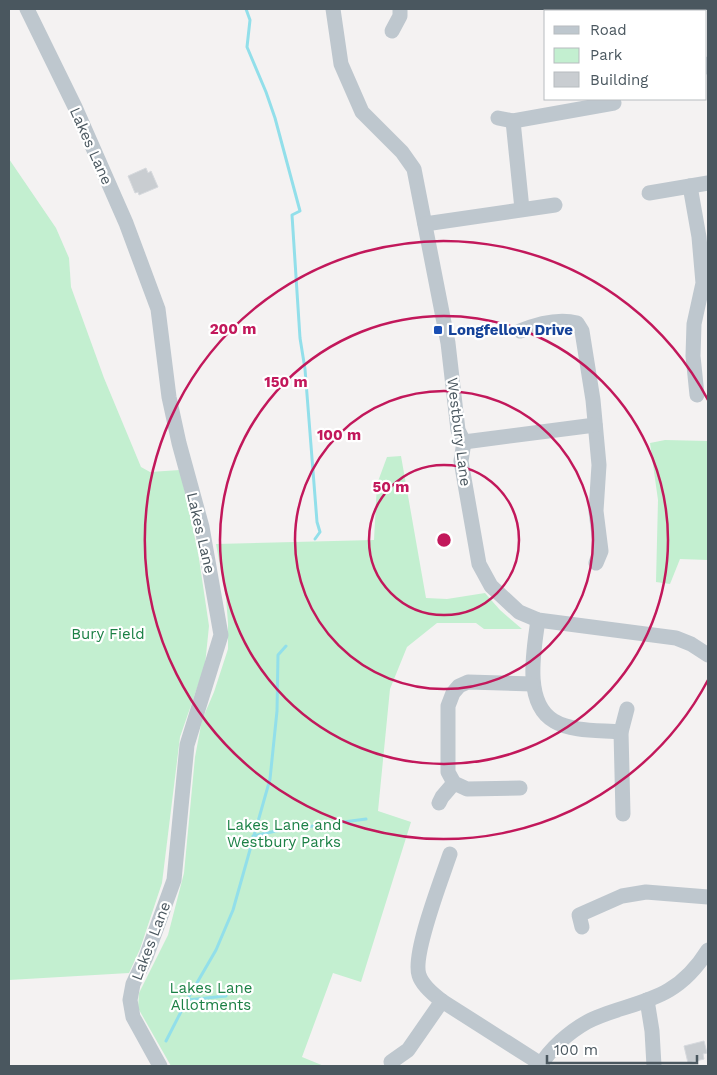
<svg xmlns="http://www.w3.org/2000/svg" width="717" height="1075" font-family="'Work Sans',sans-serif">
  <rect width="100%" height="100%" fill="#f4f2f2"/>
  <g fill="#c3efd0">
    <polygon points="9,159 56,228 69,258 71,287 104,378 141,467 150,472 180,470 198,552 209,626 205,665 180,737 162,883 140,949 129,973 9,980"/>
    <polygon points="665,440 708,441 708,560 680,559 670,584 656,582 658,500 650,443"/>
    <polygon points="401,456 426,598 447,599 485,593 500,610 522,629 484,629 476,623 437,623 407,647 390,689 378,811 411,822 361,982 333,973 302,1057 324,1066 171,1066 138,1008 139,993 168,935 184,873 195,757 202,720 214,692 228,649 228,623 226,598 216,544 374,540 377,484 387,457"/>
  </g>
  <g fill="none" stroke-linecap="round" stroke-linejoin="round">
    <g stroke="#92dfea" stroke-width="3">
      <polyline points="246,9 250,20 247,47 266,92 275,118 300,211 292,215 300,338 305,369 317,522 320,532 315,539"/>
      <polyline points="253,836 276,831 366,819"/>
      <polyline points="187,1000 226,996"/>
      <polyline points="166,1041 187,1000 216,950 233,910 270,779 277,711 278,655 286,646"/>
    </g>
  </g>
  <g fill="#c9cdd1" stroke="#d6d9dd">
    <polygon points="146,168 148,173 151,171 158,187 139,195 138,192 135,193 128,176"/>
    <polygon points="704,1041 707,1053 703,1054 704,1059 688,1063 684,1046"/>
  </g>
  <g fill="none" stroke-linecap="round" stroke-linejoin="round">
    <g stroke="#bec7ce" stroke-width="15">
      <polyline points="27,9 75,107 126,223 158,309 169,397 179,443 202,527 221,635 187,745 174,880 146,957 133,984 130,1000 133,1017 160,1066"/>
      <polyline points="333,9 341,64 362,112 402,152 414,169 448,343 458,430 464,442 461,461 479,564 491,586 519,612 538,620 676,638 691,644 708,655"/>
      <polyline points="392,31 400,16 400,9"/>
      <polyline points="706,67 708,64"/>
      <polyline points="498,118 513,121 614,103"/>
      <polyline points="513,121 522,209"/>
      <polyline points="690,186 699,237 703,283 694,324 693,356 697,395"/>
      <polyline points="649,193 708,183"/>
      <polyline points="425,224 555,205"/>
      <path d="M520 331C537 324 558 318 577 323L582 331 593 400 599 465 596 511 601 551 596 563"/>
      <polyline points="464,442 595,425"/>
      <path d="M538 620C534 649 523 703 554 721 572 732 600 730 621 732"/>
      <polyline points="520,788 467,789 454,783 448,772 448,706 453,693 459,686 468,682 532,684"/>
      <polyline points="439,803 442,797 454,783"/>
      <polyline points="623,814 621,732 627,709"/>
      <path d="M450 854C442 878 412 954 419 975 422 985 434 995 442 1001L541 1064"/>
      <polyline points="582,927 579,915 622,896 646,892 708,897"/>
      <polyline points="647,1000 652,1031 654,1066"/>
      <polyline points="391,1062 408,1050 442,1001"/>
      <path d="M540 1066C550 1049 569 1032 587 1022 611 1009 644 1005 669 990 686 980 698 966 708 950"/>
    </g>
  </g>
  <g fill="none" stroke="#c2185b" stroke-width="2.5">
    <circle cx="444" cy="540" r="75"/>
    <circle cx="444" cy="540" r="149"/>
    <circle cx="444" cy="540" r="224"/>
    <path d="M708 680A299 299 0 1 1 708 400"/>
  </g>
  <rect fill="#1a4fb4" stroke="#fff" stroke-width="2" x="433" y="325" width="10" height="10" rx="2.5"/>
  <g text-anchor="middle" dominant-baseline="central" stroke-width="4.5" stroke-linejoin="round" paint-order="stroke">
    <g font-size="15" fill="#4a575f" stroke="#fff">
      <text transform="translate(91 146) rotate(66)">Lakes Lane</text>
      <text transform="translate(459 432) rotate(83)">Westbury Lane</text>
      <text transform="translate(201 533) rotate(77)">Lakes Lane</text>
      <text transform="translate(151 941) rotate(-69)">Lakes Lane</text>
    </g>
    <g font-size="15" font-weight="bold" fill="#164399" stroke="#fff" text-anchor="start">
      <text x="448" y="330">Longfellow Drive</text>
    </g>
    <g font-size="15" fill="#1b8045" stroke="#fff">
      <text x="108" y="634">Bury Field</text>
      <text x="284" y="825">Lakes Lane and<tspan x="284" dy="17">Westbury Parks</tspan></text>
      <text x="211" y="988">Lakes Lane<tspan x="211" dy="17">Allotments</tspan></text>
    </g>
  </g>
  <circle cx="444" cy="540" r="8" fill="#c2185b" stroke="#fff" stroke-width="2.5"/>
  <g font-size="15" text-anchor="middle" font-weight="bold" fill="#c2185b" stroke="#fff" stroke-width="4.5" stroke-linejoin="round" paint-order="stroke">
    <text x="233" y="334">200 m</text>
    <text x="286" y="387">150 m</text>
    <text x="339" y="440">100 m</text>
    <text x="391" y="492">50 m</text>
  </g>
  <rect width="717" height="1075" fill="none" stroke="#4a575f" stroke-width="20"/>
  <rect x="544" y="10" width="162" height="90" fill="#ffffff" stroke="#b7bcbf"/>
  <rect x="554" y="26" width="25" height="8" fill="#bec7ce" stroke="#b7bcbf"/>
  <text x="590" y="35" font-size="15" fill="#4a575f">Road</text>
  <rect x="554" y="48" width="25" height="15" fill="#c3efd0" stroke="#b7bcbf"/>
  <text x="590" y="60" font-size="15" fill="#4a575f">Park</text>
  <rect x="554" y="72" width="25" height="15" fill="#c9cdd1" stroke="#b7bcbf"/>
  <text x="590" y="85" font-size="15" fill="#4a575f">Building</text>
  <path d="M547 1055v8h150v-8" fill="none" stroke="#4a575f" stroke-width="2.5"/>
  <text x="554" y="1055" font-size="15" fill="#4a575f" stroke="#ffffff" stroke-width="4" paint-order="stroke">100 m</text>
</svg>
